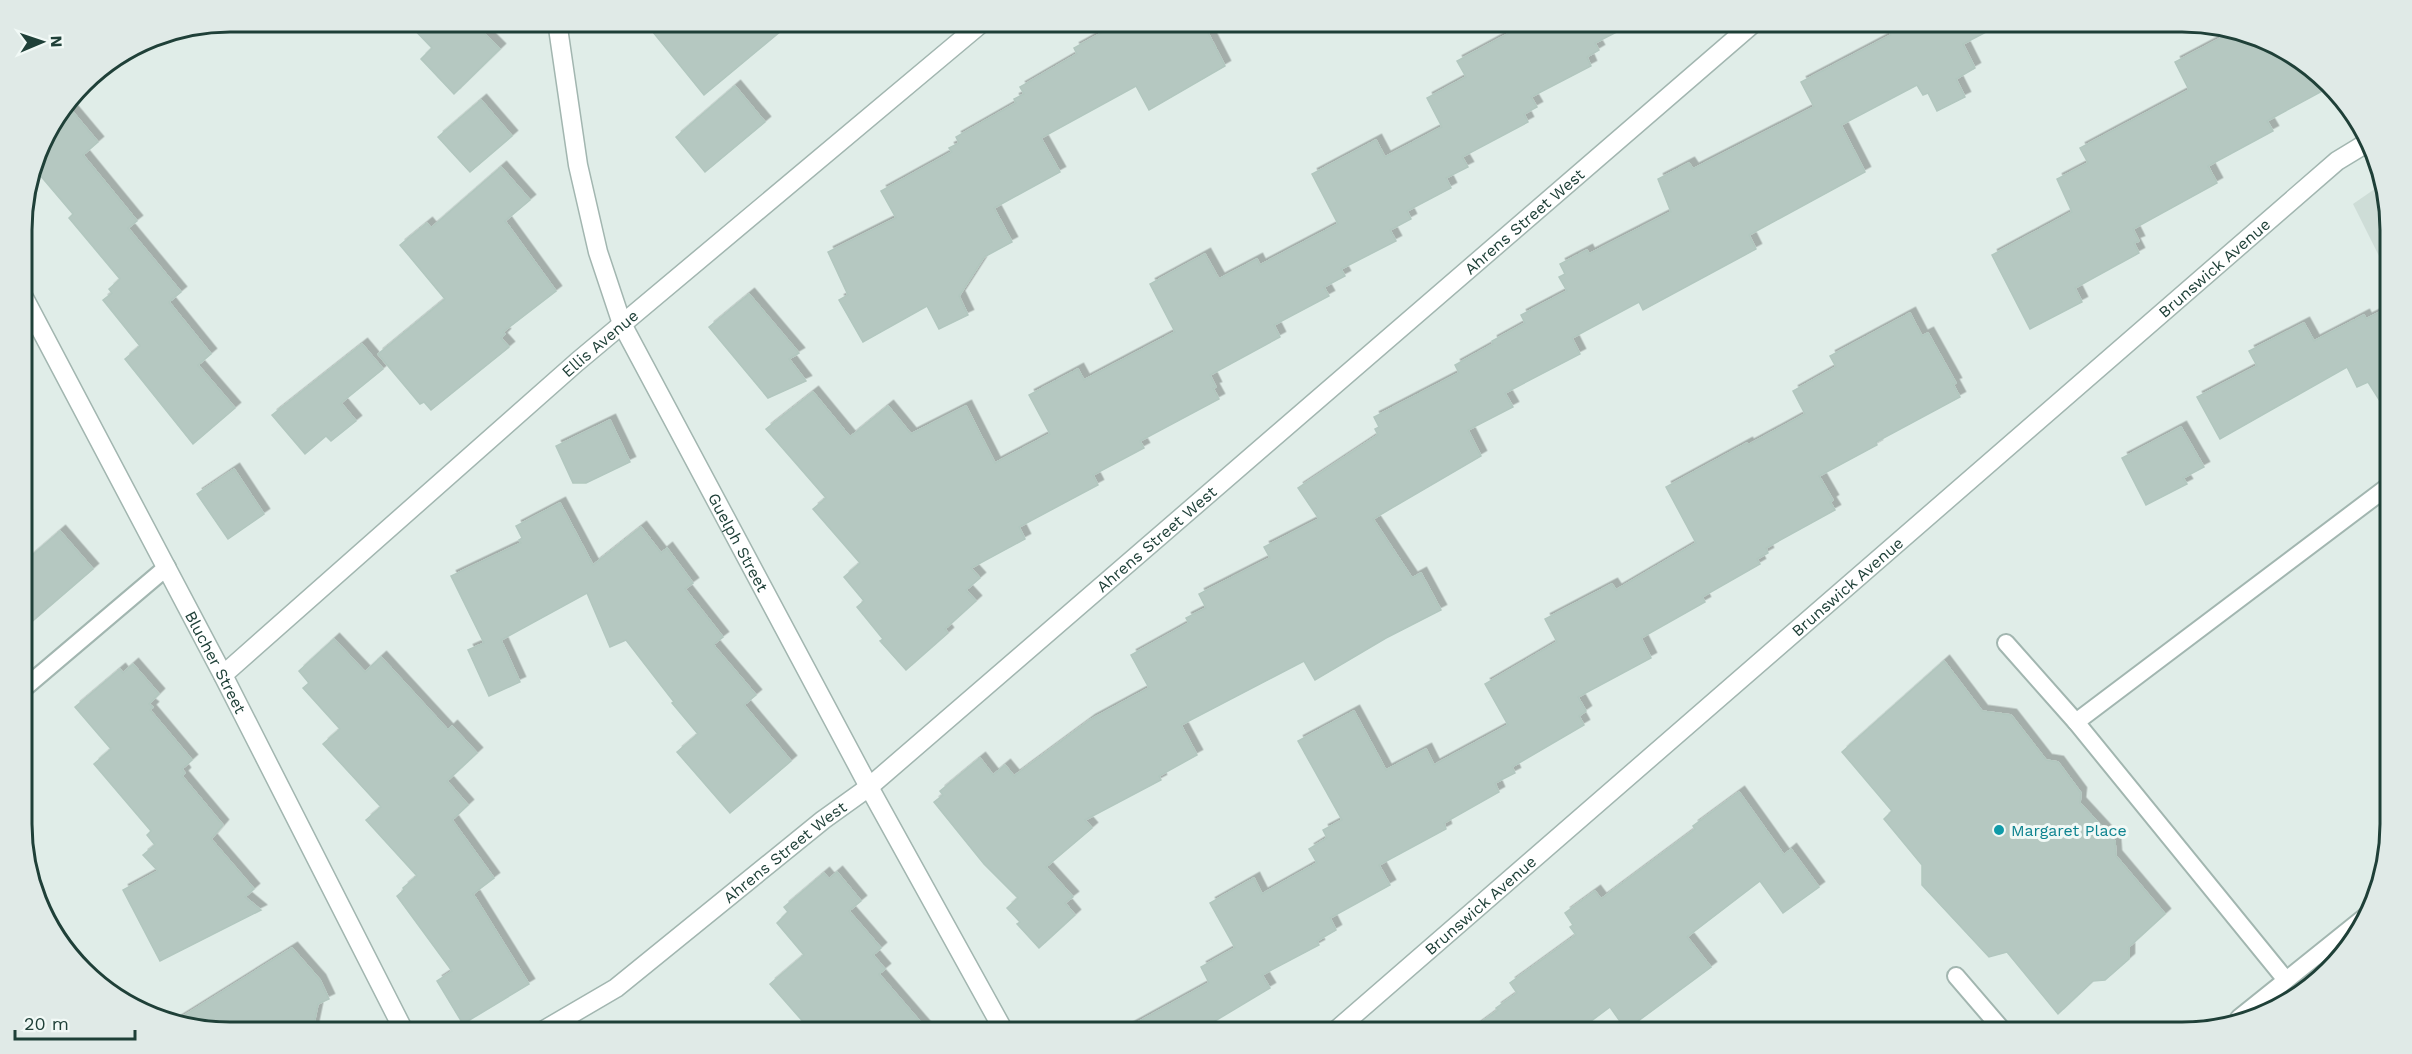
<svg xmlns="http://www.w3.org/2000/svg" width="2412" height="1054" font-family="'Work Sans',sans-serif">
  <defs>
    <filter id="shadow"><feDropShadow dx="5.5" dy="-5.5" stdDeviation="0" flood-color="#0004"/></filter>
  </defs>
  <rect width="100%" height="100%" fill="#e0ede8"/>
  <polygon fill="#ceddd7" points="2382,184 2389,203 2389,276 2353,204"/>
  <g fill="#b5c8c1" stroke="#b2c7bf" stroke-width="1.5" filter="url(#shadow)">
    <polygon points="406,21 472,21 500,49 454,94 421,59 432,48"/>
    <polygon points="644,21 793,21 704,95"/>
    <polygon points="1123,21 1202,21 1225,66 1149,110 1136,86 1041,138 1060,172 994,208 1012,242 984,257 959,296 968,315 939,329 927,306 863,342 839,300 848,295 828,252 896,218 881,191 952,152 949,148 959,143 956,137 1016,103 1014,99 1024,94 1020,87 1077,54 1074,48"/>
    <polygon points="1532,21 1638,21 1595,43 1599,50 1587,57 1591,66 1531,97 1537,107 1524,114 1528,122 1462,157 1468,167 1446,178 1451,188 1407,211 1411,219 1390,230 1396,241 1341,269 1345,276 1324,287 1329,296 1274,325 1280,337 1210,375 1216,387 1213,388 1219,399 1140,441 1144,448 1093,475 1098,485 1019,527 1025,539 971,568 980,578 966,590 976,601 945,629 948,633 906,670 880,641 883,639 857,607 864,601 844,577 860,563 813,509 826,498 766,429 813,392 850,437 888,406 911,434 966,406 995,463 1050,434 1029,395 1078,369 1084,380 1175,332 1150,284 1205,254 1219,279 1257,259 1260,265 1338,224 1312,174 1376,140 1385,157 1442,127 1427,98 1466,77 1457,61"/>
    <polygon points="1884,21 2007,21 1963,44 1975,68 1956,79 1965,97 1937,111 1928,93 1923,95 1917,85 1841,125 1865,172 1749,235 1756,249 1643,310 1639,302 1572,338 1580,354 1505,393 1513,407 1468,430 1481,456 1373,519 1412,578 1421,573 1441,610 1386,638 1315,680 1304,661 1181,725 1197,755 1159,776 1161,780 1085,820 1092,828 1046,867 1073,897 1065,903 1075,915 1039,948 1017,924 1020,922 1007,908 1018,898 984,864 934,802 943,795 940,791 980,758 993,775 1005,765 1014,776 1090,720 1149,688 1131,655 1189,623 1186,618 1206,608 1199,594 1270,558 1264,547 1319,519 1298,488 1378,435 1375,429 1379,427 1374,417 1459,373 1455,365 1493,344 1492,341 1525,323 1521,315 1567,291 1559,277 1565,274 1560,264 1587,250 1589,254 1671,212 1658,179 1689,163 1693,169 1814,107 1801,82 1891,35"/>
    <polygon points="2234,31 2262,37 2328,88 2267,121 2273,131 2208,166 2217,183 2133,229 2139,241 2134,243 2139,253 2075,288 2082,302 2030,329 1992,255 2072,212 2057,179 2088,163 2080,148 2189,90 2175,62"/>
    <polygon points="735,86 765,122 705,172 676,137"/>
    <polygon points="481,100 512,136 470,172 438,137"/>
    <polygon points="67,105 98,142 83,155 137,221 128,228 181,292 169,302 211,354 198,365 235,408 193,444 125,359 140,346 103,300 112,293 109,289 120,279 69,218 73,214 34,168 42,138"/>
    <polygon points="501,167 530,200 505,221 556,291 503,332 505,334 501,338 509,347 431,410 424,402 420,404 378,354 445,299 400,245 427,223 431,228"/>
    <polygon points="749,294 799,353 789,359 806,381 768,398 709,327"/>
    <polygon points="2390,307 2390,417 2368,382 2357,387 2347,367 2220,439 2197,397 2257,366 2249,351 2304,323 2314,341 2364,315 2366,319"/>
    <polygon points="1910,313 1922,336 1928,333 1956,383 1953,384 1960,397 1876,442 1877,445 1819,476 1833,500 1830,502 1835,510 1766,548 1768,553 1757,559 1760,564 1702,597 1705,602 1641,638 1651,658 1578,697 1586,711 1579,716 1584,725 1512,767 1515,773 1495,783 1499,792 1444,823 1446,829 1379,865 1390,885 1330,918 1336,930 1317,941 1319,945 1262,975 1270,988 1195,1033 1118,1033 1209,983 1201,967 1235,948 1210,903 1254,878 1262,894 1317,863 1309,849 1327,838 1323,830 1342,820 1298,741 1354,711 1386,770 1426,749 1434,765 1508,725 1485,684 1557,642 1545,619 1612,584 1616,590 1696,543 1666,487 1747,443 1748,445 1805,414 1793,391 1836,367 1830,356"/>
    <polygon points="362,344 383,369 341,403 356,421 331,441 326,436 305,454 272,415"/>
    <polygon points="610,420 630,462 586,483 573,483 556,446"/>
    <polygon points="2181,427 2204,467 2183,478 2187,484 2146,505 2122,458"/>
    <polygon points="234,469 264,514 228,539 197,494"/>
    <polygon points="560,503 593,565 641,527 661,553 667,548 693,583 685,589 723,637 714,644 715,647 756,695 744,705 791,761 730,813 677,752 698,734 672,703 674,702 626,640 610,647 587,593 501,640 520,682 489,696 468,650 484,643 451,576 521,543 519,540 522,538 516,526"/>
    <polygon points="60,531 93,569 22,630 22,564"/>
    <polygon points="334,639 365,672 381,657 448,730 452,726 477,753 447,781 468,805 452,820 494,878 473,894 529,984 463,1024 437,981 452,971 397,896 404,890 403,888 417,876 366,820 381,807 323,744 340,729 303,688 309,683 299,671"/>
    <polygon points="1944,661 1982,711 2011,715 2046,760 2058,762 2081,793 2080,803 2115,841 2116,856 2165,914 2129,947 2129,959 2105,980 2093,981 2058,1014 2007,952 1989,957 1922,885 1922,865 1884,819 1892,811 1842,752"/>
    <polygon points="133,664 159,694 149,704 153,707 150,710 192,760 182,769 185,773 182,776 223,825 211,839 254,889 245,897 261,910 160,961 123,890 158,871 143,855 155,845 147,835 151,831 94,764 111,749 75,707 120,669 123,673"/>
    <polygon points="1739,792 1784,855 1791,849 1819,887 1783,913 1760,881 1687,937 1711,967 1626,1030 1610,1007 1575,1033 1467,1033 1498,1010 1496,1008 1517,993 1510,983 1576,935 1570,927 1573,925 1565,913 1595,891 1601,899 1695,829 1693,826"/>
    <polygon points="837,872 861,901 849,911 881,948 873,955 885,969 879,974 930,1033 813,1033 770,984 804,955 777,923 788,912 784,907 824,873 829,879"/>
    <polygon points="292,948 320,980 329,999 318,1004 312,1033 230,1033 174,1022"/>
  </g>
  <g fill="none" stroke-linecap="round" stroke-linejoin="round">
    <g stroke="#a2b6b0" stroke-width="20">
      <g id="lane">
        <polyline points="2006,643 2076,722"/>
        <polyline points="22,690 167,567"/>
        <polyline points="1956,976 2005,1033"/>
        <polyline points="2286,980 2076,722 2390,485"/>
        <polyline points="2239,1018 2371,912"/>
      </g>
    </g>
    <g stroke="#a2b6b0" stroke-width="21">
      <g id="street">
        <path id="s1" d="M557 21 578 165 598 252 622 324 869 787 1005 1033"/>
        <path id="s2" d="M22 294 223 675 405 1033"/>
        <path id="s3" d="M223 675 577 362 984 21"/>
        <path id="s4" d="M539 1033 616 988 823 820 869 787 1756 21"/>
        <path id="s5" d="M1333 1033 2337 161 2365 144"/>
      </g>
    </g>
    <use href="#lane" stroke="#fff" stroke-width="16"/>
    <use href="#street" stroke="#fff" stroke-width="18"/>
  </g>
  <circle fill="#0f9aa8" stroke="#f1f9f6" stroke-width="2" cx="1999" cy="830" r="6"/>
  <g text-anchor="middle" dominant-baseline="central" stroke-width="6" stroke-linejoin="round" paint-order="stroke">
    <g font-size="16" fill="#1f4038" stroke="#f1f9f6">
      <text stroke="none"><textPath href="#s4" startOffset="1278">Ahrens Street West</textPath></text>
      <text stroke="none"><textPath href="#s5" startOffset="1167">Brunswick Avenue</textPath></text>
      <text stroke="none"><textPath href="#s3" startOffset="502">Ellis Avenue</textPath></text>
      <text stroke="none"><textPath href="#s4" startOffset="792">Ahrens Street West</textPath></text>
      <text stroke="none"><textPath href="#s1" startOffset="558">Guelph Street</textPath></text>
      <text stroke="none"><textPath href="#s5" startOffset="681">Brunswick Avenue</textPath></text>
      <text stroke="none"><textPath href="#s2" startOffset="416">Blucher Street</textPath></text>
      <text stroke="none"><textPath href="#s4" startOffset="306">Ahrens Street West</textPath></text>
      <text stroke="none"><textPath href="#s5" startOffset="195">Brunswick Avenue</textPath></text>
    </g>
    <g font-size="16" fill="#0d838f" stroke="#f1f9f6" text-anchor="start">
      <text x="2011" y="830">Margaret Place</text>
    </g>
  </g>
  <path d="M0 0H2412V1054H0ZM230 32H2182A198 198 0 0 1 2380 230V824A198 198 0 0 1 2182 1022H230A198 198 0 0 1 32 824V230A198 198 0 0 1 230 32Z" fill="#e0eae7" fill-rule="evenodd"/>
  <path fill="none" stroke="#1f4038" stroke-width="3" d="M230 32H2182A198 198 0 0 1 2380 230V824A198 198 0 0 1 2182 1022H230A198 198 0 0 1 32 824V230A198 198 0 0 1 230 32Z"/>
  <g transform="translate(42 42) rotate(88)" stroke="#f1f9f6" stroke-width="4.5" paint-order="stroke">
  <path d="M0-4.5L10 22L0 15L-10 22Z" fill="#1f4038"/>
  <text y="-9" font-size="16" font-weight="bold" text-anchor="middle" fill="#1f4038">N</text>
  </g>
  <path d="M15 1030v9h120v-9" fill="none" stroke="#1f4038" stroke-width="3"/>
  <text x="24" y="1030" font-size="18" fill="#1f4038" stroke="#f1f9f6" stroke-width="4.5" paint-order="stroke">20 m</text>
</svg>
